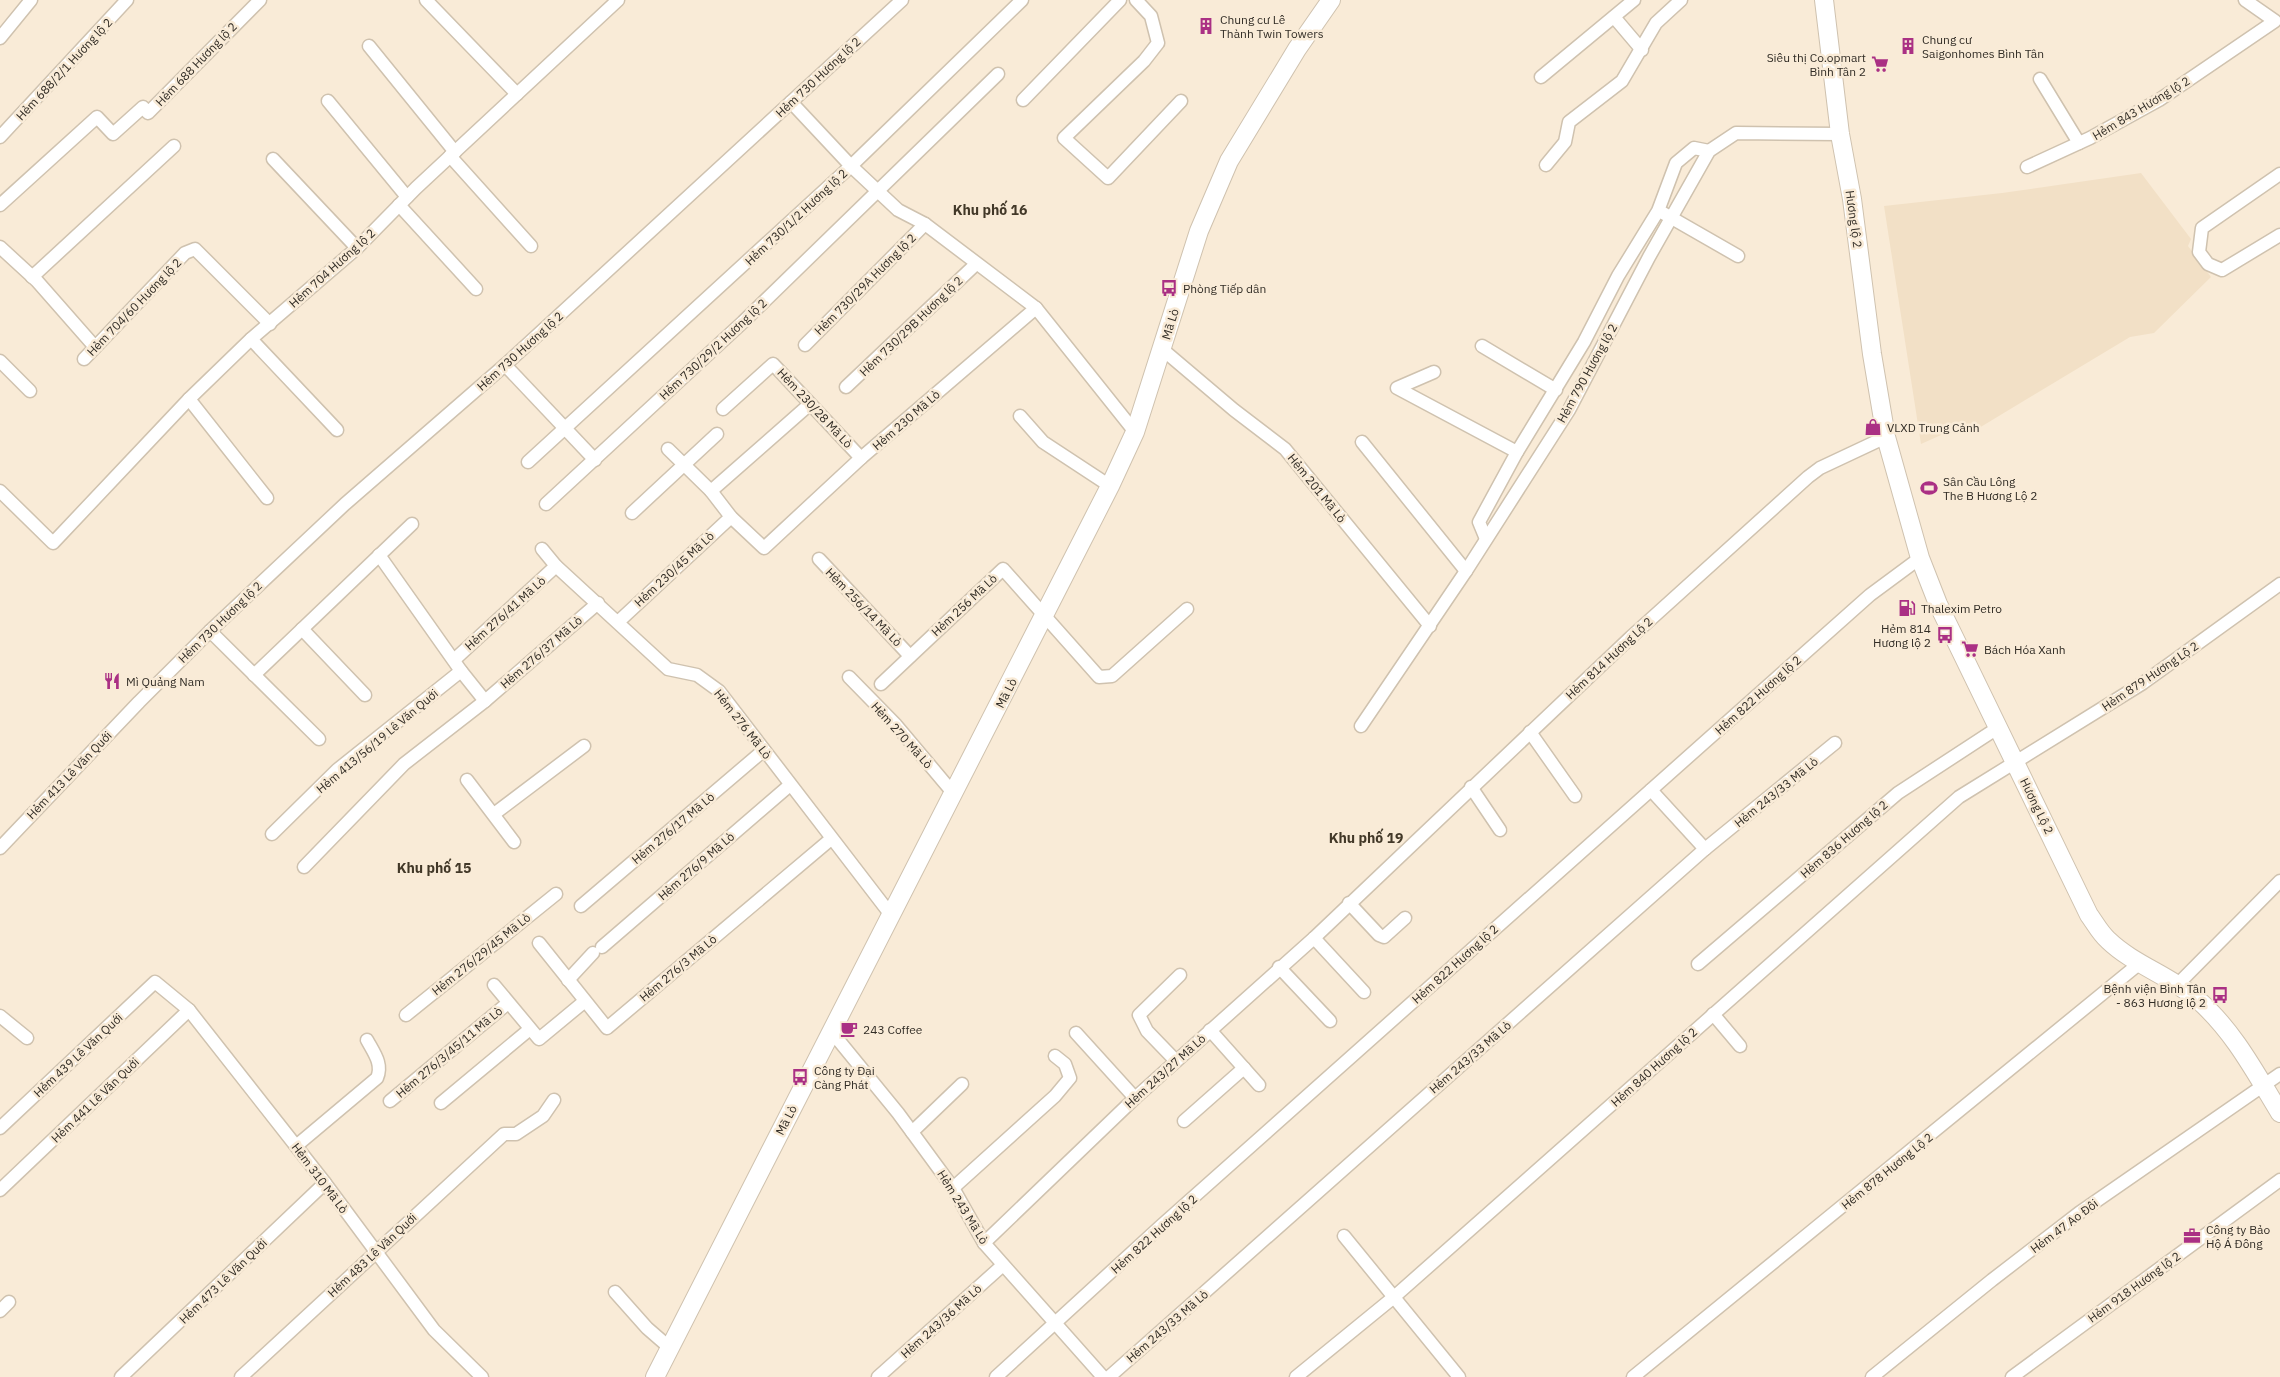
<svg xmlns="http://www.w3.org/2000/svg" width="2280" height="1377" font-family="'IBM Plex Sans',sans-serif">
  <rect width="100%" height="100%" fill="#f9ebd7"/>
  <polygon fill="#f2e0c6" points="2141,173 2191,239 2188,246 2211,277 2154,333 2130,337 1979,428 1959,427 1921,444 1884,206 2002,193"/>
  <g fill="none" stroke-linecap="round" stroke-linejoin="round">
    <g stroke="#cfc2af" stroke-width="15">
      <g id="minor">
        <polyline points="426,0 517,94"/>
        <polyline points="1136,0 1151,16 1158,43 1144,61 1064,138 1108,178 1181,101"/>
        <polyline points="1614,17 1642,50"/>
        <polyline points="0,38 31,0"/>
        <polyline points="369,46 455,152"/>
        <polyline points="1541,77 1634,0"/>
        <polyline points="2040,79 2079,143"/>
        <polyline points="1023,100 1120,0"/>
        <polyline points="328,101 407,197"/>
        <polyline points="791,102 851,166 898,210 925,224 1036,308"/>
        <polyline points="0,137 127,0"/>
        <polyline points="450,156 531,246"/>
        <polyline points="273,159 357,248"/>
        <polyline points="1546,165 1565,142 1569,122 1622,81 1656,23 1681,0"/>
        <polyline points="2027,167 2090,138 2159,100 2275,21 2245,0"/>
        <polyline points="2280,174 2202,228 2199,252 2208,264 2222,270 2280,235"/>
        <polyline points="0,205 97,117 113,134 143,107 148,113 260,0"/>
        <polyline points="399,205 476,289"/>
        <polyline points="1663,213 1738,256"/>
        <polyline points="0,247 37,281 95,347"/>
        <polyline points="32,277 174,146"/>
        <polyline points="251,339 337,430"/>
        <polyline points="805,345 925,224"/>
        <polyline points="1482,346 1556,390"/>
        <polyline points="1162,349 1234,410 1285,449 1430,626"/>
        <polyline points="84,359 185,253 195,249 270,324"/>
        <polyline points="0,361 30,391"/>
        <polyline points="505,365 595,460"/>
        <polyline points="1434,372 1397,388 1517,452"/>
        <polyline points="846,387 976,264"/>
        <polyline points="189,399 267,498"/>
        <polyline points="723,409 773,364 861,458"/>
        <polyline points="1020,416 1043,442 1110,486"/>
        <polyline points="1362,442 1466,571"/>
        <polyline points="668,449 711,491 731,517 764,548 861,458 1036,308 1135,432"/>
        <polyline points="528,462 851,166 1022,0"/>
        <polyline points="0,491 53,543 189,399 251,339 357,248 416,188 618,0"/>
        <polyline points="711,491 810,404"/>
        <polyline points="546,504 743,322 998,74"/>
        <polyline points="632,513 717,434"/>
        <polyline points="1486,539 1479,522 1517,452 1584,342 1618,276 1658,211 1676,163 1694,148 1709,151"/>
        <polyline points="542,549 556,566 668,669 697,675 719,691 891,915"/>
        <polyline points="379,555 461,671 485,701"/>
        <polyline points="819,559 910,656"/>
        <polyline points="618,622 731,517"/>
        <polyline points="302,629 365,695"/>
        <polyline points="210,631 319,739"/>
        <polyline points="454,660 556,566"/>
        <polyline points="254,675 412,524"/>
        <polyline points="849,677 896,725 954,794"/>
        <polyline points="881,684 1003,569 1099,677 1112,676 1187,609"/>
        <polyline points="1361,726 1466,571 1569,410 1649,257 1709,151 1736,133 1840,134"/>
        <polyline points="1530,732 1575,796"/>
        <polyline points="467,780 514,842"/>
        <polyline points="1471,787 1500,830"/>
        <polyline points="1651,790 1705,849"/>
        <polyline points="494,814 584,746"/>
        <polyline points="272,834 337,770 461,671"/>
        <polyline points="0,848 139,702 210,631 345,504 505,365 902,0"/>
        <polyline points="304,867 404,764 485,701 598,603"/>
        <polyline points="1349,903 1379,935 1384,937 1405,918"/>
        <polyline points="581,906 764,750"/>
        <polyline points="1314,938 1364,992"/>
        <polyline points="539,943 607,1028 831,839"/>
        <polyline points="602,947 790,785"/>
        <polyline points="1698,964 1898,793 1999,727"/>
        <polyline points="1279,967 1330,1021"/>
        <polyline points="568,980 593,953"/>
        <polyline points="2178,984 2280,881"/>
        <polyline points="494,985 539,1039 585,1001"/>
        <polyline points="1713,1014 1740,1046"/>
        <polyline points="406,1015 556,894"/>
        <polyline points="0,1016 27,1038"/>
        <polyline points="1210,1030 1259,1085"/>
        <polyline points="831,1031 898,1113 953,1188 984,1243 1103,1377"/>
        <polyline points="1076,1033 1135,1098"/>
        <polyline points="1176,1061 1147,1031 1139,1015 1180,975"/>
        <polyline points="390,1101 508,1003"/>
        <polyline points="441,1103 530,1029"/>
        <polyline points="1184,1121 1244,1068"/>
        <polyline points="0,1128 155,982 189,1010 325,1183 434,1330 482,1377"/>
        <polyline points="912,1132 962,1084"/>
        <path d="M296 1146 377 1078C383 1064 374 1053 367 1040"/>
        <polyline points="953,1188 1055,1096 1070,1078 1065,1064 1055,1056"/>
        <polyline points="0,1190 189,1010"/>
        <polyline points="1344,1236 1459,1377"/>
        <polyline points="984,1243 1135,1098 1314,938 1631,637 1808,477 1820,468 1886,437"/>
        <polyline points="615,1292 647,1328 670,1348"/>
        <polyline points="0,1311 9,1302"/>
        <polyline points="121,1377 325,1183"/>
        <polyline points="241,1377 504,1134 516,1134 543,1116 554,1100"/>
        <polyline points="878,1377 1003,1265"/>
        <polyline points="996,1377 1161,1226 1870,595 1920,558"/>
        <polyline points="1109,1377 1705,849 1835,743"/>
        <polyline points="1296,1377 1394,1297 1959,797 2143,683 2280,584"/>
        <polyline points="1633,1377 2140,963"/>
        <polyline points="1872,1377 1992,1280 2079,1213 2280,1074"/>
        <polyline points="2012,1377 2280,1180"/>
      </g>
    </g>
    <g stroke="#cfc2af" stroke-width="20">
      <g id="secondary">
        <path d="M1824 0 1840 134 1852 199 1872 354 1886 437 1920 558 1938 604 2089 915C2095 923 2100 933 2108 940 2134 965 2169 975 2197 999 2233 1030 2255 1072 2280 1113"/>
        <polyline points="655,1377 1110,486 1135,432 1199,231 1229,161 1297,49 1331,0"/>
      </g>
    </g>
    <use href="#minor" stroke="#fff" stroke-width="12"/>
    <use href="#secondary" stroke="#fff" stroke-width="18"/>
  </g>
  <defs>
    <g id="building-bare" transform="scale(1.35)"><path d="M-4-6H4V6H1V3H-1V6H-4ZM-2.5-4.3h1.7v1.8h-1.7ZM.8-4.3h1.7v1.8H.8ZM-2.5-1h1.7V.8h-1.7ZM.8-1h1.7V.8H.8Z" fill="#aa3084" stroke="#f9ebd7" stroke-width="2.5" paint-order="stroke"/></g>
    <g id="supermarket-bare" transform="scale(1.35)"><path d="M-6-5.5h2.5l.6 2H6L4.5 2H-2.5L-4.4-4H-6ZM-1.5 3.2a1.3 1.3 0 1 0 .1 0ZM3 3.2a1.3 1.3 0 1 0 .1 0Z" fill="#aa3084" stroke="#f9ebd7" stroke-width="2.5" paint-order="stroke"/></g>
    <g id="bus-bare" transform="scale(1.35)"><path d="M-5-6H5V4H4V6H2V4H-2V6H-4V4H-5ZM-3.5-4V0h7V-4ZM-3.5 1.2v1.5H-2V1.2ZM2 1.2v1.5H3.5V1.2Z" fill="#aa3084" stroke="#f9ebd7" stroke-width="2.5" paint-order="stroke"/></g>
    <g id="shop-bare" transform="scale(1.35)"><path d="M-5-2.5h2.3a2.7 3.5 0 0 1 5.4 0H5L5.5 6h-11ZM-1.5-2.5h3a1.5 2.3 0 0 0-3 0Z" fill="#aa3084" stroke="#f9ebd7" stroke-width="2.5" paint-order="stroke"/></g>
    <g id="stadium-bare" transform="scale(1.35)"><path d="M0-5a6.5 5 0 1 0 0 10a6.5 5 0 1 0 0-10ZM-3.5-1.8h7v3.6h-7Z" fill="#aa3084" stroke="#f9ebd7" stroke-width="2.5" paint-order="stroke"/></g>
    <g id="fuel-bare" transform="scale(1.35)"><path d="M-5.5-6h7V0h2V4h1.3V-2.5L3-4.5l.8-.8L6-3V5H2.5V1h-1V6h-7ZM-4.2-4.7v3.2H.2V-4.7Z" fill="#aa3084" stroke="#f9ebd7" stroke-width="2.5" paint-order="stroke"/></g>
    <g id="restaurant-bare" transform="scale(1.35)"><path d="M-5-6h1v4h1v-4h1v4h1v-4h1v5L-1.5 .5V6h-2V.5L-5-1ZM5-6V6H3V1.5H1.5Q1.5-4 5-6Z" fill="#aa3084" stroke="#f9ebd7" stroke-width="2.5" paint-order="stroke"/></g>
    <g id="cafe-bare" transform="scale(1.35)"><path d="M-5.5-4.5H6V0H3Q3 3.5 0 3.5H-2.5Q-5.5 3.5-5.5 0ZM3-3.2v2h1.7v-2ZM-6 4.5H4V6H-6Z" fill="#aa3084" stroke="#f9ebd7" stroke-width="2.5" paint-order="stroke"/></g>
    <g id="office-bare" transform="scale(1.35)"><path d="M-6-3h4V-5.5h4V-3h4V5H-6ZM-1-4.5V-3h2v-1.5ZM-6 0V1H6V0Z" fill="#aa3084" stroke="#f9ebd7" stroke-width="2.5" paint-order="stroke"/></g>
  </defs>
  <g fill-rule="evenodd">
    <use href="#building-bare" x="1206" y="26"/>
    <use href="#building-bare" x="1908" y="46"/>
    <use href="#supermarket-bare" x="1880" y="64"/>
    <use href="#bus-bare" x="1169" y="288"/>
    <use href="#shop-bare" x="1873" y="427"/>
    <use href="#stadium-bare" x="1929" y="488"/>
    <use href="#fuel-bare" x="1907" y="608"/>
    <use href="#bus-bare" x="1945" y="635"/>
    <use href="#supermarket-bare" x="1970" y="649"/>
    <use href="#restaurant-bare" x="112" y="681"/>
    <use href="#bus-bare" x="2220" y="995"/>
    <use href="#cafe-bare" x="849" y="1029"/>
    <use href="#bus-bare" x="800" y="1077"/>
    <use href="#office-bare" x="2192" y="1236"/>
  </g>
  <g text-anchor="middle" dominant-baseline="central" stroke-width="5" stroke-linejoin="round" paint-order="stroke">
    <g font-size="12" fill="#322d26" stroke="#f9ebd7" text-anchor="start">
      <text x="1220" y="19">Chung cư Lê<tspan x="1220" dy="14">Thành Twin Towers</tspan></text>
      <text x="1922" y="39">Chung cư<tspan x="1922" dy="14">Saigonhomes Bình Tân</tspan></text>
      <text x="1866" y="57" text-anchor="end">Siêu thị Co.opmart<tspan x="1866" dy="14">Bình Tân 2</tspan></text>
      <text x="1183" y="288">Phòng Tiếp dân</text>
      <text x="1887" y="427">VLXD Trung Cảnh</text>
      <text x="1943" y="481">Sân Cầu Lông<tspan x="1943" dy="14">The B Hương Lộ 2</tspan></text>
      <text x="1921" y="608">Thalexim Petro</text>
      <text x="1931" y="628" text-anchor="end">Hẻm 814<tspan x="1931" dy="14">Hương lộ 2</tspan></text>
      <text x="1984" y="649">Bách Hóa Xanh</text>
      <text x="126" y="681">Mì Quảng Nam</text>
      <text x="2206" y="988" text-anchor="end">Bệnh viện Bình Tân<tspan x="2206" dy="14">- 863 Hương lộ 2</tspan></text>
      <text x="863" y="1029">243 Coffee</text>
      <text x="814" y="1070">Công ty Đại<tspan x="814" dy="14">Càng Phát</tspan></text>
      <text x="2206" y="1229">Công ty Bảo<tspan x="2206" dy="14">Hộ Á Đông</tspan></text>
    </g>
    <g font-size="12" fill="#322d26" stroke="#f9ebd7">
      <text transform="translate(196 64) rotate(-46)">Hẻm 688 Hương lộ 2</text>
      <text transform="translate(64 69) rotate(-47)">Hẻm 688/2/1 Hương lộ 2</text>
      <text transform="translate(818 77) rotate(-43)">Hẻm 730 Hương lộ 2</text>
      <text transform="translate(2141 108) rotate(-31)">Hẻm 843 Hương lộ 2</text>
      <text transform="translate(796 217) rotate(-43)">Hẻm 730/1/2 Hương lộ 2</text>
      <text transform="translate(1854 219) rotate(82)">Hương lộ 2</text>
      <text transform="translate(332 268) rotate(-42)">Hẻm 704 Hương lộ 2</text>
      <text transform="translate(865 284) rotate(-45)">Hẻm 730/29A Hương lộ 2</text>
      <text transform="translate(134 307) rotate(-46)">Hẻm 704/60 Hương lộ 2</text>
      <text transform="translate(1170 324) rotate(-73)">Mã Lò</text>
      <text transform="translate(911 326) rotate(-44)">Hẻm 730/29B Hương lộ 2</text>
      <text transform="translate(713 349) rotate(-43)">Hẻm 730/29/2 Hương lộ 2</text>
      <text transform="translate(520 351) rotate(-42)">Hẻm 730 Hương lộ 2</text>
      <text transform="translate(1587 373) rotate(-61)">Hẻm 790 Hương lộ 2</text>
      <text transform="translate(815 408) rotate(47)">Hẻm 230/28 Mã Lò</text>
      <text transform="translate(906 420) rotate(-41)">Hẻm 230 Mã Lò</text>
      <text transform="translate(1317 488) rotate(51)">Hẻm 201 Mã Lò</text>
      <text transform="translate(674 569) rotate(-43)">Hẻm 230/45 Mã Lò</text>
      <text transform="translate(964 605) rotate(-43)">Hẻm 256 Mã Lò</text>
      <text transform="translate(864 607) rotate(46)">Hẻm 256/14 Mã Lò</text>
      <text transform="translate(505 613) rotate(-42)">Hẻm 276/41 Mã Lò</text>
      <text transform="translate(220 622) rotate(-44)">Hẻm 730 Hương lộ 2</text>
      <text transform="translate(541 652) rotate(-41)">Hẻm 276/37 Mã Lò</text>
      <text transform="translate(1609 658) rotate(-43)">Hẻm 814 Hương Lộ 2</text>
      <text transform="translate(2150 676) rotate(-34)">Hẻm 879 Hương Lộ 2</text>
      <text transform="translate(1006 693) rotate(-63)">Mã Lò</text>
      <text transform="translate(1758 695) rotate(-42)">Hẻm 822 Hương lộ 2</text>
      <text transform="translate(743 724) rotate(52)">Hẻm 276 Mã Lò</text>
      <text transform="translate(902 735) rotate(48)">Hẻm 270 Mã Lò</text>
      <text transform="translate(377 741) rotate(-40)">Hẻm 413/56/19 Lê Văn Quới</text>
      <text transform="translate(69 775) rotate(-46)">Hẻm 413 Lê Văn Quới</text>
      <text transform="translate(1776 792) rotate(-39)">Hẻm 243/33 Mã Lò</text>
      <text transform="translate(2037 806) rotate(64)">Hương Lộ 2</text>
      <text transform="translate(673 828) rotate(-40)">Hẻm 276/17 Mã Lò</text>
      <text transform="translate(1844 839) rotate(-41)">Hẻm 836 Hương lộ 2</text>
      <text transform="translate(696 866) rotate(-41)">Hẻm 276/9 Mã Lò</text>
      <text transform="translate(481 954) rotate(-39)">Hẻm 276/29/45 Mã Lò</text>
      <text transform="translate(1455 964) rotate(-42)">Hẻm 822 Hương lộ 2</text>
      <text transform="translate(678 968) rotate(-40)">Hẻm 276/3 Mã Lò</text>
      <text transform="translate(449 1052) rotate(-40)">Hẻm 276/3/45/11 Mã Lò</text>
      <text transform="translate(78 1055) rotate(-43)">Hẻm 439 Lê Văn Quới</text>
      <text transform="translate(1470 1057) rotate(-41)">Hẻm 243/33 Mã Lò</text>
      <text transform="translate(1654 1067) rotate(-42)">Hẻm 840 Hương lộ 2</text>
      <text transform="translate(1165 1071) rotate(-42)">Hẻm 243/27 Mã Lò</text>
      <text transform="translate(95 1100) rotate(-44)">Hẻm 441 Lê Văn Quới</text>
      <text transform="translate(786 1120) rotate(-63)">Mã Lò</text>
      <text transform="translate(1887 1171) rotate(-39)">Hẻm 878 Hương Lộ 2</text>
      <text transform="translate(320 1178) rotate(53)">Hẻm 310 Mã Lò</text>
      <text transform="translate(963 1207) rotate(58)">Hẻm 243 Mã Lò</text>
      <text transform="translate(2064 1226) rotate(-37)">Hẻm 47 Ao Đôi</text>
      <text transform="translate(1154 1234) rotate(-42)">Hẻm 822 Hương lộ 2</text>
      <text transform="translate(372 1255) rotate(-43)">Hẻm 483 Lê Văn Quới</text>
      <text transform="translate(223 1281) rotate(-44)">Hẻm 473 Lê Văn Quới</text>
      <text transform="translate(2134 1287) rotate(-36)">Hẻm 918 Hương lộ 2</text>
      <text transform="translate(941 1321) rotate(-42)">Hẻm 243/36 Mã Lò</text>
      <text transform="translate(1167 1326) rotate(-41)">Hẻm 243/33 Mã Lò</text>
    </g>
    <g font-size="14" font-weight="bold" fill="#423828" stroke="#f9ebd7">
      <text x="990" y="210">Khu phố 16</text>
      <text x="1366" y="838">Khu phố 19</text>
      <text x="434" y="868">Khu phố 15</text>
    </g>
  </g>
</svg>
